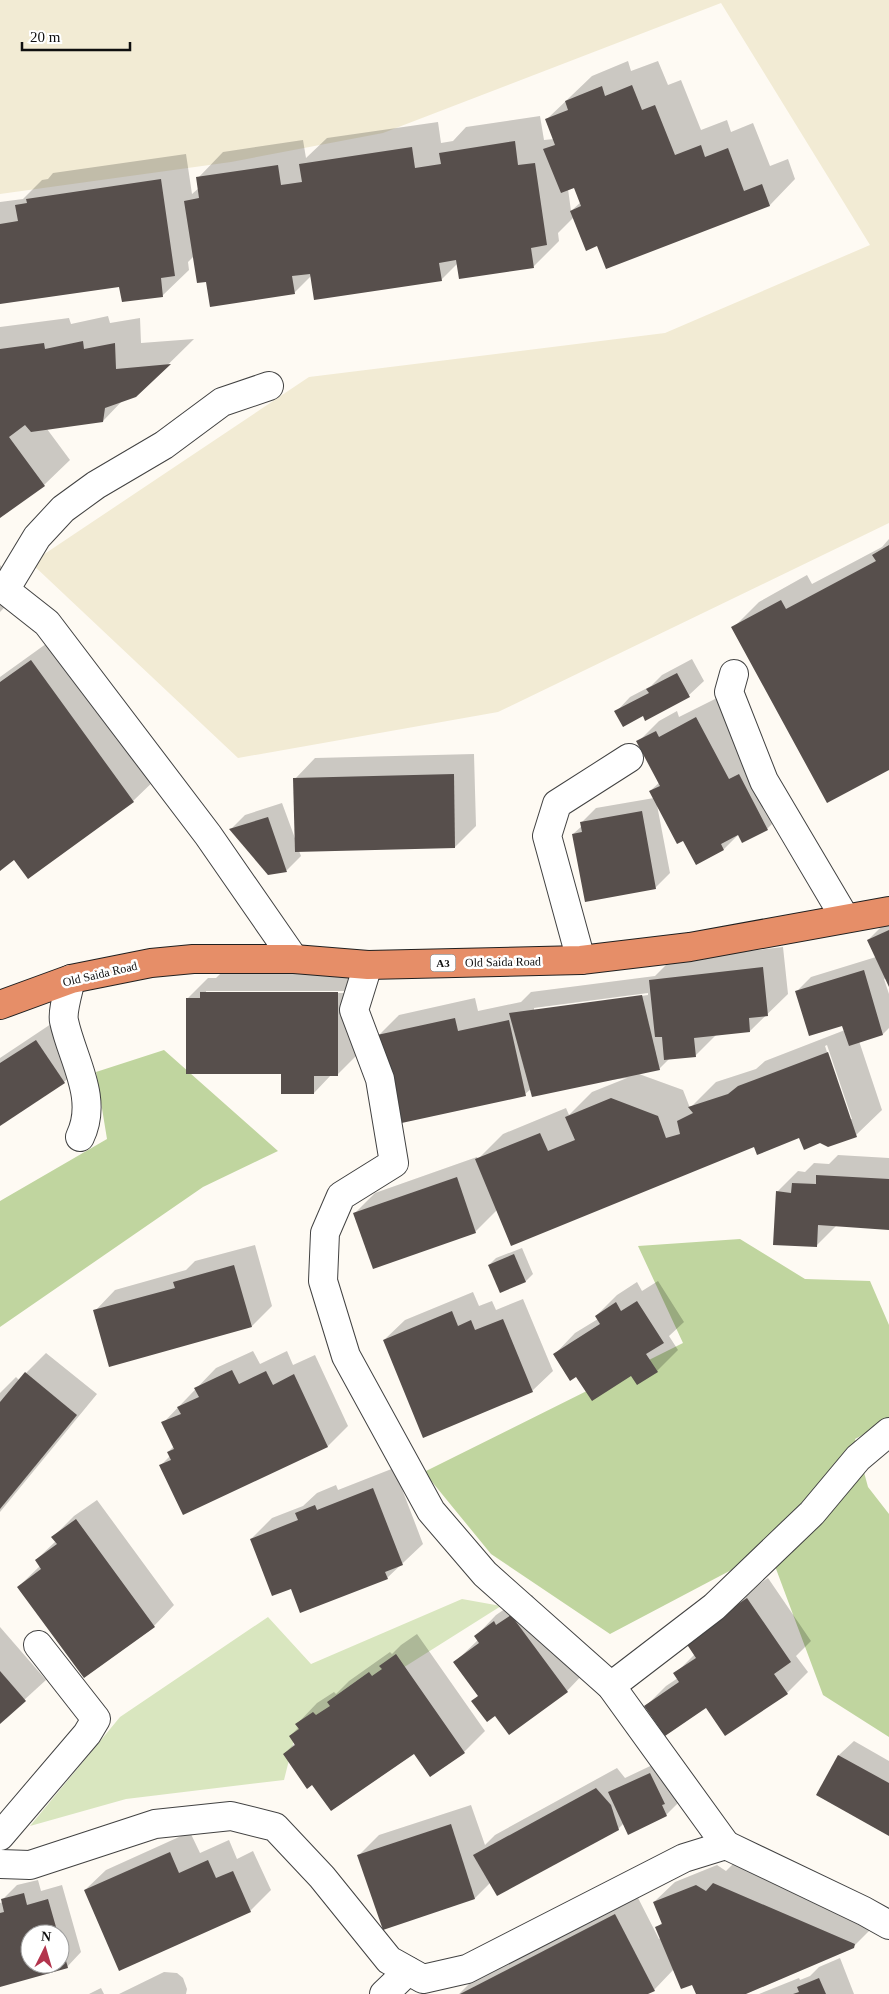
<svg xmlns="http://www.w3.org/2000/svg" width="889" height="1994" font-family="'Times New Roman',serif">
  <rect width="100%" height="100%" fill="#fefaf3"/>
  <polygon fill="#f2ebd4" points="0,0 889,0 889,523 498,712 238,758 31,563 309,377 665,333 870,245 721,3 383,133 231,162 0,194"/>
  <polygon fill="#d9e6bf" points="462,1599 501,1606 295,1736 284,1780 126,1799 30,1826 120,1717 268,1617 311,1664"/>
  <g fill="#c0d59f">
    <polygon points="164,1050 278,1151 203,1187 0,1327 0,1201 107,1139 96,1072"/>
    <polygon points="740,1239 805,1279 870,1281 889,1325 889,1421 855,1439 868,1487 889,1514 889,1737 823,1695 769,1550 610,1634 491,1554 424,1472 683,1343 638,1246"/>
  </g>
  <g fill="#0003" fill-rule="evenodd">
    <path d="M628 61 631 71 658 61 668 85 681 80 701 130 727 120 731 132 753 123 770 166 788 159 795 179 770 205 598 245 574 217 558 233 559 241 534 266 458 263 441 280 312 275 294 293 207 281 194 256 188 262 189 270 163 295 123 301 120 285 0 303V202L23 199 42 180 48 179 53 173 186 154 192 194 199 188 198 178 223 152 303 140 306 158 327 138 438 122 441 143 453 141 466 127 540 116 544 140 554 139 547 119 592 76ZM575 187 581 202 571 211 568 189Z"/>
    <polygon points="108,316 110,323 140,318 141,343 194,339 136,396 123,400 103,421 47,429 70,460 44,485 0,517 0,327 69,318 71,324"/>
    <polygon points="889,539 889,769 733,628 759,602 807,575 812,584 882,547"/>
    <polygon points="0,565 19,592 0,612"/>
    <polygon points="57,636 159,776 133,801 14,858 0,869 0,677"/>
    <polygon points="692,659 704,681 689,695 645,719 643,714 616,712 630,697 651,686 662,675"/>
    <polygon points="717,698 788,808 767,829 739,834 724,849 684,840 657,805 670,873 655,888 573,834 582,826 581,823 596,808 654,798 650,791 660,782 638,742 659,721 677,711 679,717"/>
    <polygon points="474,754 476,826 455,847 299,851 301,856 287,870 268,874 231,829 245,815 282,803 296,841 295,779 315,758"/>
    <path d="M889 923V985L886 978 884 979 889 994V1028L883 1034 859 1041 882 1110 856 1135 799 1136 754 1145 497 1210 475 1232 355 1213 375 1193 477 1157 478 1159 503 1134 566 1108 569 1115 592 1092 627 1078 531 1089 525 1094 379 1035 399 1015 475 998 478 1011 521 1002 531 992 655 976 671 960 783 947 788 994 750 1031 716 1035 695 1056 670 1058 659 1069 639 1074 683 1090 690 1108 716 1082 756 1069 765 1061 845 1030 843 1025 797 991 811 977 876 957 868 940 882 926ZM648 993V995L534 1011V1008ZM827 1045 852 1119H849L825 1046Z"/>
    <path d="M222 972H358V1054L338 1074H332L314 1093 187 999 208 978H216ZM206 991H344V993H206Z"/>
    <polygon points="57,1020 85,1062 64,1082 0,1125 0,1058"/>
    <polygon points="838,1155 889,1158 889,1228 837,1225 816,1246 777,1192 798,1171 805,1172 814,1163 829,1164"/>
    <polygon points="255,1245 272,1306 252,1326 95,1311 115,1290 186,1270 195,1261"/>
    <polygon points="522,1248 533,1274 526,1281 501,1291 489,1265 496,1258"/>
    <polygon points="658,1281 684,1322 669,1336 678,1350 657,1371 631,1374 577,1375 555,1354 575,1333 598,1319 596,1316 617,1295 637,1282 642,1291"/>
    <polygon points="473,1292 479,1306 492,1301 496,1310 523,1299 553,1371 532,1391 384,1340 405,1320"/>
    <polygon points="253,1351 260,1364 287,1351 293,1365 315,1355 348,1426 328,1446 183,1513 161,1465 170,1456 168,1452 174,1446 163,1423 216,1368"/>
    <polygon points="46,1353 97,1394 0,1512 0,1393 16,1377 19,1380"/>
    <polygon points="394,1468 423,1544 387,1578 291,1587 251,1539 272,1518 303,1506 317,1493 336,1485 338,1490"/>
    <polygon points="97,1500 174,1605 154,1626 18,1587 40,1566 36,1560 56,1541 53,1537 74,1516"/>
    <polygon points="768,1578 811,1641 796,1656 808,1672 787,1693 726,1734 707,1707 646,1706 666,1686 678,1678 675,1674 695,1654 706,1619"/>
    <polygon points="532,1595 587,1670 567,1691 479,1695 454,1663 478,1640 476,1636 496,1615 515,1602 517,1606"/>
    <polygon points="0,1627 46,1680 0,1722"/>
    <polygon points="417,1634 485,1731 464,1752 414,1753 313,1783 284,1754 295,1743 290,1736 299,1727 297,1724 317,1703 334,1692 336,1694 349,1681 390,1652 392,1654 401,1645"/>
    <polygon points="854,1741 889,1761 889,1834 818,1794 839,1755"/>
    <polygon points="665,1759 680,1801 666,1815 624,1823 618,1829 490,1883 475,1898 383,1928 359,1855 379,1835 471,1805 485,1845 495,1835 617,1768 625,1778"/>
    <polygon points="190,1832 200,1853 229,1840 237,1859 253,1851 271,1890 250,1911 85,1890 106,1870"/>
    <polygon points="734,1863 874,1926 853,1947 742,1994 698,1994 693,1983 674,1969 654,1990 646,1994 459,1994 476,1977 636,1894 659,1939 661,1938 656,1928 663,1922 654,1902 675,1882 717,1865 726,1871"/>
    <path d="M38 1880 41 1891 62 1885 81 1952 67 1967 0 1985V1903L3 1902 2 1900 17 1885ZM30 1934H60V1964H30Z"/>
    <polygon points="840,1958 854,1994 759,1994 799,1978 800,1980 810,1976 819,1967"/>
    <polygon points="164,1972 177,1973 183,1978 187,1989 186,1994 119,1994"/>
    <polygon points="101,1988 104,1994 89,1994"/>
  </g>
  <g fill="#574f4c">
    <polygon points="632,85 642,110 655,105 675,155 701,145 705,157 728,148 744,191 762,184 770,206 606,269 597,246 586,251 570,211 581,206 574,188 561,193 543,149 555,145 545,119 568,110 565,101 602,86 605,96"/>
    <polygon points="515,141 518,165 535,163 547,245 531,248 534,268 459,279 456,260 439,263 442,281 314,300 310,274 292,276 295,294 210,307 206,282 197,283 184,201 199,198 196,177 278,165 281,185 302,182 299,164 412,147 415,168 441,164 439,153"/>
    <polygon points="161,179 175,276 161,278 163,297 122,302 119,287 0,304 0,224 18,221 15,205 27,203 26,199"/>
    <polygon points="83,341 84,349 115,343 116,369 171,364 136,397 105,408 103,422 31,432 25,425 9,437 45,486 0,518 0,349 44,343 45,349"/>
    <polygon points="889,545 889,770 827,803 731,627 781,600 786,609 876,561 872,555"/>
    <polygon points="31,660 134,802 28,879 14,860 0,871 0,682"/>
    <polygon points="677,673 690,697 645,721 643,716 623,727 614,711 649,693 646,689"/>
    <polygon points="696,717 729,779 739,774 768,830 742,843 738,835 721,844 724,850 696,865 683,841 677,844 649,791 660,786 636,741 656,731 659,737"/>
    <polygon points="454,774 455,848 295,852 293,778"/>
    <polygon points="642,811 656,889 585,902 572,834 582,832 580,822"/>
    <polygon points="268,817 287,872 268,875 229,829"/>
    <polygon points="889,930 889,987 867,940"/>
    <polygon points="763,967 768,1016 749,1018 750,1032 694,1038 696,1057 664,1060 662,1037 655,1037 649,980"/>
    <polygon points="864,970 883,1035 849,1046 842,1026 809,1036 795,991"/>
    <polygon points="200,992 338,992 338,1076 314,1076 314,1094 281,1094 281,1074 186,1074 186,998 200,998"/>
    <polygon points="642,995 660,1070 532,1097 509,1013"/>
    <polygon points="455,1018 458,1031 509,1020 526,1096 397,1124 377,1035"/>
    <polygon points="36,1040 65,1083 0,1126 0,1063"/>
    <polygon points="828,1052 857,1137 828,1147 820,1143 804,1150 799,1138 757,1155 754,1147 511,1246 475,1159 540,1133 548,1151 575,1140 565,1117 611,1098 658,1116 666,1138 680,1134 677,1121 693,1113 688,1107 728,1094 738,1086"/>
    <polygon points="816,1175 889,1179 889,1230 818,1225 817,1247 773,1245 776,1191 791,1193 792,1183 816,1184"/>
    <polygon points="457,1177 476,1233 373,1269 353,1213"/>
    <polygon points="514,1254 526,1282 500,1293 488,1265"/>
    <polygon points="234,1265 252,1327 109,1367 93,1310 175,1288 173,1282"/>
    <polygon points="637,1301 664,1343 646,1354 658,1372 637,1385 631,1376 592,1401 576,1377 570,1381 553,1354 600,1324 595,1316 616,1302 621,1311"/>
    <polygon points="452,1311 458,1326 471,1320 475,1330 503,1319 533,1392 423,1438 383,1340"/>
    <polygon points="232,1370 239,1384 266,1371 273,1385 294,1374 328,1447 183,1515 159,1465 171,1460 167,1452 174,1449 161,1422 181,1414 177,1407 199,1397 194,1388"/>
    <polygon points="25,1372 77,1415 0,1509 0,1402"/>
    <polygon points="373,1488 403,1565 385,1572 388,1579 300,1613 291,1589 272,1596 250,1539 298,1520 295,1513 315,1505 317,1510"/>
    <polygon points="76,1519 155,1627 84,1678 17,1587 41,1569 35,1560 57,1544 51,1537"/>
    <polygon points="747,1598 791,1662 774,1674 788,1694 725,1736 706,1708 665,1736 644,1706 679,1682 673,1673 696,1658 684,1640"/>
    <polygon points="511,1615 568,1692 509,1735 495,1716 487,1722 471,1701 478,1696 453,1662 479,1643 474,1636 494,1621 496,1625"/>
    <polygon points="396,1654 465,1753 430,1777 414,1754 331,1811 312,1785 307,1789 283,1754 295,1745 289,1736 299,1729 295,1724 313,1712 316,1715 330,1706 327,1702 369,1672 372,1676 382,1669 379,1666"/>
    <polygon points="0,1671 26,1701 0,1724"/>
    <polygon points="838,1755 889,1783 889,1836 816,1795"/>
    <polygon points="650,1773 665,1804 662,1805 667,1816 628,1835 608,1792"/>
    <polygon points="596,1788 611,1805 619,1830 497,1896 473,1855"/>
    <polygon points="451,1824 475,1899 383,1930 357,1855"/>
    <polygon points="170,1852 179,1873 208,1860 216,1878 233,1871 251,1912 119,1971 84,1890"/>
    <polygon points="713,1883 855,1944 854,1948 746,1994 696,1994 692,1985 681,1989 655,1927 662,1924 653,1902 696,1885 706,1891"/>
    <polygon points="24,1893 27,1905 48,1899 58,1934 30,1934 30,1964 60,1964 61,1943 68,1968 0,1987 0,1913 4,1912 1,1899"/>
    <polygon points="615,1914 655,1991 648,1994 460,1994"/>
    <polygon points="819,1978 826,1994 793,1994 799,1992 797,1987"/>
  </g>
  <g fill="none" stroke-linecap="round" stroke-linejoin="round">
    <g stroke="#424242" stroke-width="30">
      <g id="minor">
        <polyline points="0,586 47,623 208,835 294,959"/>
        <polyline points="5,590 37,537 63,509 96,485 164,445 222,402 269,386"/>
        <polyline points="734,674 729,692 764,781 845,918"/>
        <polyline points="581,960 547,836 557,804 629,758"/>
        <polyline points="368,965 354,1010 380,1079 394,1163 341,1196 325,1233 323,1281 346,1356 431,1511 485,1574 611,1686 726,1845"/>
        <path d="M71 979C69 989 62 1011 64 1021 72 1059 99 1098 80 1137"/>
        <polyline points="611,1686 714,1607 812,1513 858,1458 889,1432"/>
        <polyline points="0,1836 87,1734 96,1719 38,1645"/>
        <polyline points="0,1864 30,1865 155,1824 231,1816 275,1827 322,1877 389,1960 423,1979 467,1969 684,1858 726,1845 864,1911 889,1925"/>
        <polyline points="384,1994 408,1971"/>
      </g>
    </g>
    <g stroke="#202020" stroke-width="30">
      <polyline id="highway" points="0,1005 71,979 151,963 193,959 294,959 368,965 581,960 690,947 889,911"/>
    </g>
    <use href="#minor" stroke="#fff" stroke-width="28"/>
    <use href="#highway" stroke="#e68e68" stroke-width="28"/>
  </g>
  <g text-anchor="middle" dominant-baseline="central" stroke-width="5" stroke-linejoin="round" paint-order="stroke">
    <rect fill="#fff" stroke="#575757" stroke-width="1" x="430.5" y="954.5" width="25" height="17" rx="4"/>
    <g font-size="11" font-weight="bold" fill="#0f0f0f">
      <text x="443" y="963">A3</text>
    </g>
    <g font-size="12" fill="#0f0f0f" stroke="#fff">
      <text transform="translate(503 962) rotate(-1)">Old Saida Road</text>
      <text transform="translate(100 974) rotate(-13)">Old Saida Road</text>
    </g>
  </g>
  <g transform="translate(45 1949) rotate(5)"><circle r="24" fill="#ffffff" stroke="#9f9f9f"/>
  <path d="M0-4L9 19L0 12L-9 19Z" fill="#b3344d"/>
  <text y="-8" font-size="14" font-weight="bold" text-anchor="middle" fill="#0f0f0f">N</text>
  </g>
  <path d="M22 42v8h108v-8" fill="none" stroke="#0f0f0f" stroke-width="2.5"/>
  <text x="30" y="42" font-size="15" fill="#0f0f0f" stroke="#ffffff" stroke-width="4" paint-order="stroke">20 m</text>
</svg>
